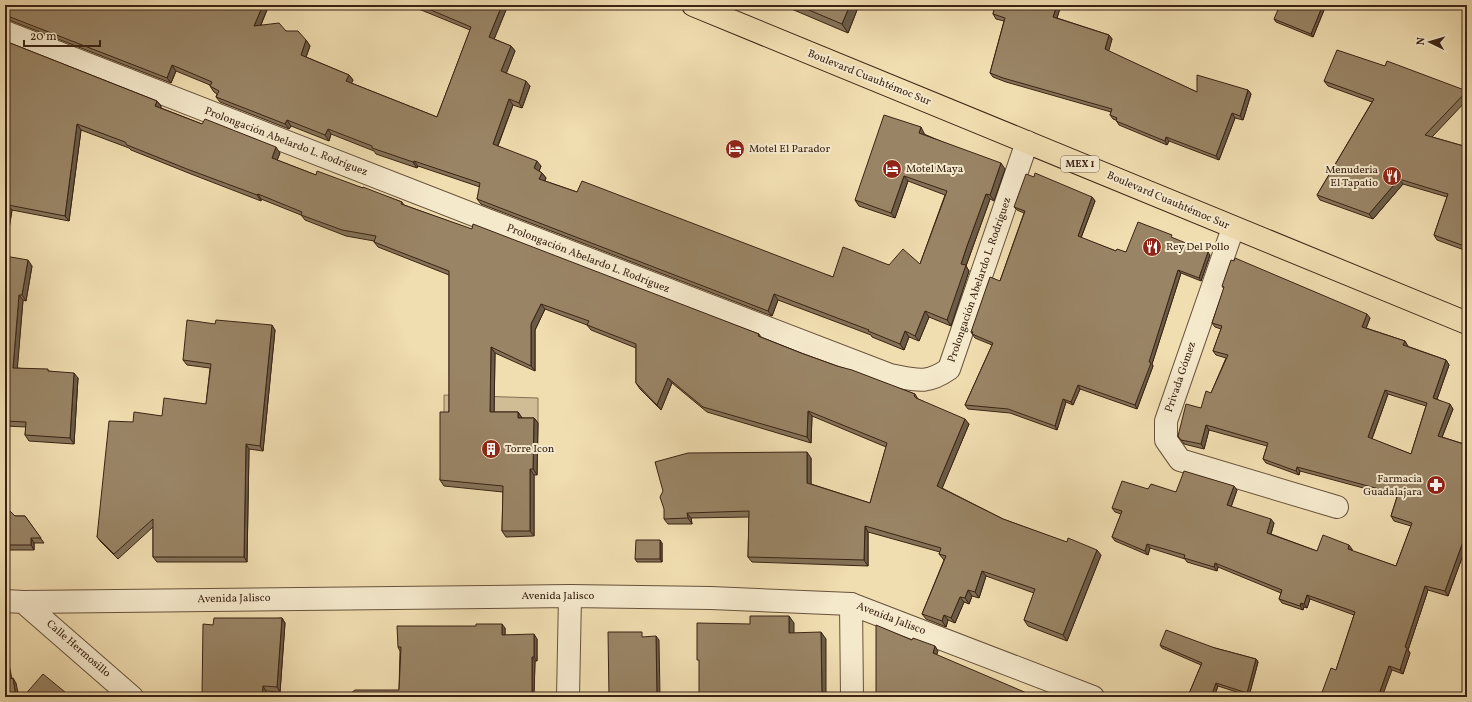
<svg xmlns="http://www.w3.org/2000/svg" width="1472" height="702" font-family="Vollkorn,serif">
  <rect width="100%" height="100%" fill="#f0ddb0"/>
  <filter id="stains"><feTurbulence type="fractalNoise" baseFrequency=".005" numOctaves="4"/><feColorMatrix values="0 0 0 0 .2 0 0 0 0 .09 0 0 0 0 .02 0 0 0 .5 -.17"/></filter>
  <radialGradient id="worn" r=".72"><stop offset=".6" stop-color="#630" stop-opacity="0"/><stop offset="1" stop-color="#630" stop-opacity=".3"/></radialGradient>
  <polygon fill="#d1bd95" stroke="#867054" points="444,395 538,398 538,423 444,417"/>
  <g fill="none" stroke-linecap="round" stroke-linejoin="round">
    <g stroke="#68523b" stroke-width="24">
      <g id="minor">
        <path d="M5 32 487 220 890 375C916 380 926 385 949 369L1027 142"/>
        <polyline points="1233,228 1166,421 1166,440 1180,460 1337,507"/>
        <polyline points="23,602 570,596 711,598 851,604 1093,697"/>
        <polyline points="851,604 852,697"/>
        <polyline points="568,697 570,596"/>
      </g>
    </g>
    <g stroke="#68523b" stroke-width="24">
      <polyline id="tertiary" points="5,601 23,602 132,697"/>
    </g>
    <g stroke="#3b2314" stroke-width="24">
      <polyline id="primary" points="693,5 1467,323"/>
    </g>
    <use href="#minor" stroke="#f5e9cc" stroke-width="22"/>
    <use href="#tertiary" stroke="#f5e9cc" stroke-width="22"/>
    <use href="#primary" stroke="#f0ddb0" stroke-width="22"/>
  </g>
  <g fill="#847257" stroke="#3b2314" fill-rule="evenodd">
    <polygon points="5,5 269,5 261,25 286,31 306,40 310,46 306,57 349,75 353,80 351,83 437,117 470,30 409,5 508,5 494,39 511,46 515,51 506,73 530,86 522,108 513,105 498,146 541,166 539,171 542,173 546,178 545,181 577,192 833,277 889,265 920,264 945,195 908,181 895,218 859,206 855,200 924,133 924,134 1005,169 994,201 990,199 971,252 966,266 969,271 951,326 929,317 919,341 909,337 904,350 872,337 871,335 778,300 772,316 481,204 477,199 480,187 418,166 417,168 376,154 374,151 331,134 329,141 291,126 289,129 220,102 216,97 217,94 214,92 210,86 210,85 176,71 171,83 9,20 5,20"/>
    <polygon points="782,5 859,5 848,33"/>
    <polygon points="995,5 1061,5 1057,18 1109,35 1112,39 1108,51 1197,92 1248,90 1251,94 1243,120 1235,118 1219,160 1169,141 1167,145 1119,125 1116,120 1113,119 1110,115 1111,112 1006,82 993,77 990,73 1004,21 996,19 993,14"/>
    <polygon points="1322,7 1324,10 1313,37 1276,22 1274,19"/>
    <polygon points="5,41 157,101 161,106 161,108 202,124 280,153 277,160 316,175 363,188 402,202 404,205 759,334 761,337 801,353 915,394 918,399 969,424 942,488 1003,519 1101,555 1067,641 1028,626 1024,620 1034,593 986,576 979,598 972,596 969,604 964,602 955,623 948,620 946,627 926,619 922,614 944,560 939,554 940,552 868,532 868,566 752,562 748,557 749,517 691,518 692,524 668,524 664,519 811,458 811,484 870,503 886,447 812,416 811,443 707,412 672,383 661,410 640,389 636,383 636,348 591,330 587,325 545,309 535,330 535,371 495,353 494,412 518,412 522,418 534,418 538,423 537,475 534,475 534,536 506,537 502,531 503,492 444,486 440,480 449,412 449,275 378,247 374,242 374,241 346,236 305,220 301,215 261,199 261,201 191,174 131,150 129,148 81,130 69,221 12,210 5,254"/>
    <polygon points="1385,66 1467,92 1467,100 1432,137 1467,147 1467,251 1437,240 1434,235 1447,197 1403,184 1373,219 1320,200 1317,195 1372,102 1328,86 1324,81"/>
    <polygon points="1092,197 1095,201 1081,238 1116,251 1126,252 1174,239 1210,255 1201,281 1181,273 1152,364 1153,366 1137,409 1080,389 1073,405 1066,402 1057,430 1010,413 968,409 965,405 992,345 975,338 971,332 1000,281 1024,213 1017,210 1014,207"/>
    <polygon points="5,256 32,266 26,301 23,300 17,368 49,371 78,378 74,444 29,441 25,435 26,427 5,426"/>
    <path d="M1222 286 1370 318 1366 328 1405 341 1407 346 1446 360 1449 365 1437 399 1453 409 1442 437 1467 445V544L1448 596 1428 590 1408 650 1410 653 1403 674 1392 670 1323 697 1321 695 1336 670 1354 615 1310 599 1307 608 1304 607 1303 610 1282 603 1279 599 1281 593 1218 567 1217 571 1187 562 1185 559 1150 548 1148 555 1115 541 1112 537 1121 514 1115 512 1112 508 1148 489 1176 492 1237 490 1231 507 1274 523 1271 534 1317 551 1352 549V551L1396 566 1411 526 1394 521 1391 516 1397 497 1300 471 1299 475 1266 463 1263 459 1267 446 1209 430 1204 449 1184 444 1178 436 1201 408 1211 393 1226 358 1216 355 1213 351 1221 329 1215 327 1212 323 1224 289ZM1388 394 1426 406 1411 454 1372 439Z"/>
    <polygon points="215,324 275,330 263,451 249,449 247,562 157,562 153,557 153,527 118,559 101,542 97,537 133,422 162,416 206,404 210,368 187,365 183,360"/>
    <polygon points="5,511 15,516 25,516 44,543 34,543 34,550 5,550"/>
    <polygon points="662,543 662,562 637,562 635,559"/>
    <polygon points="282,618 285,623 280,692 266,691 213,625"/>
    <polygon points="505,628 505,635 537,639 537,661 535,661 534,691 399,690 400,651 398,647"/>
    <polygon points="1160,645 1215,648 1256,659 1258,662 1249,696 1218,686 1214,697 1189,697 1188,696 1201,665 1162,648"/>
  </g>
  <g fill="#6b5c47" stroke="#3b2314">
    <polygon points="263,5 269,5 258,31 254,26"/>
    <polygon points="502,5 508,5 493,42 489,37"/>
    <polygon points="850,5 859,5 848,33 842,24"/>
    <polygon points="1057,5 1061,5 1056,21 1053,17"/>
    <polygon points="1322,7 1324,10 1313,37 1311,34"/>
    <polygon points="1109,35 1112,39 1108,54 1105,49"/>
    <polygon points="306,40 310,46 305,60 301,55"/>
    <polygon points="511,46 515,51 505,77 501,71"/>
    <polygon points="172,65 176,71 171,83 167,78"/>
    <polygon points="349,75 353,80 350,87 346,81"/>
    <polygon points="526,81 530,86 522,108 519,103"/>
    <polygon points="1248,90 1251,94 1243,120 1240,116"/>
    <polygon points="509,99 513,105 496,150 493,144"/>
    <polygon points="157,101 161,106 159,112 155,106"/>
    <polygon points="1232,113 1235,118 1219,160 1216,156"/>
    <polygon points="287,120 291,126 289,129 285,124"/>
    <polygon points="77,124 81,130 69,221 65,216"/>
    <polygon points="921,127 924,133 923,138 919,133"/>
    <polygon points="328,129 331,134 329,141 325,135"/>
    <polygon points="1166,137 1169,141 1167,145 1165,141"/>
    <polygon points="276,147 280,153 276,163 272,158"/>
    <polygon points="414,161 418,166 417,168 413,162"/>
    <polygon points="537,161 541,166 538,174 534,168"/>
    <polygon points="1001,163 1005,169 994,201 990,195"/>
    <polygon points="542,173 546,178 543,184 539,179"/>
    <polygon points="904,176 908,181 895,218 891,213"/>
    <polygon points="1399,179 1403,184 1373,219 1369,214"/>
    <polygon points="258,194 261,199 261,201 257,195"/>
    <polygon points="986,194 990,199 966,266 969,271 951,326 947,320 961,264 967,246"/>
    <polygon points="1092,197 1095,201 1080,240 1078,236"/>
    <polygon points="8,205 12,210 5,253 5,225"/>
    <polygon points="1208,252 1210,255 1201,281 1199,278"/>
    <polygon points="28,260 32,266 26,301 22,295"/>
    <polygon points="1178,270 1181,273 1152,364 1153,366 1137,409 1135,405"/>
    <polygon points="774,294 778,300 772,316 768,311"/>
    <polygon points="19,295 23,300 17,373 13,368"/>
    <polygon points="541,304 545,309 535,330 535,371 531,366 531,324"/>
    <polygon points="925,311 929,317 919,341 915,336"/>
    <polygon points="1367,314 1370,318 1365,331 1362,327"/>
    <polygon points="272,325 275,330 263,451 260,446"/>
    <polygon points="905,331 909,337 904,350 900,344"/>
    <polygon points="1405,341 1408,346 1406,349 1403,345"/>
    <polygon points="491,347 495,353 494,418 490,412"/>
    <polygon points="1446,360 1449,365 1436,402 1433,398"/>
    <polygon points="74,373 78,378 74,444 70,438"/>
    <polygon points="668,378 672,383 661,410 657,405"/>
    <polygon points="1078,385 1080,389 1073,405 1071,402"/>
    <polygon points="1385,390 1388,394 1371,441 1368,437"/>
    <polygon points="1063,399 1066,402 1057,430 1055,426"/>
    <polygon points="1450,404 1453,409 1441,440 1438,436"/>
    <polygon points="808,411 812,416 811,443 807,437"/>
    <polygon points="518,412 522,418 518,418"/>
    <polygon points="534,418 538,423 537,475 533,469"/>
    <polygon points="965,419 969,424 941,491 937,486"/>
    <polygon points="1206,425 1209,430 1204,449 1201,444"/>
    <polygon points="246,444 249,449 247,562 244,557"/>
    <polygon points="807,452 811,458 811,488 807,483"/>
    <polygon points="1297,467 1300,471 1299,475 1296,471"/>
    <polygon points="530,469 534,475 534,536 530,531"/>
    <polygon points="1234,486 1237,490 1230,510 1227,505"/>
    <polygon points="687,513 691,518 692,524 688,518"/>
    <polygon points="1271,519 1274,523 1270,537 1267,533"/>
    <polygon points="865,526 868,532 868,566 864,560"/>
    <polygon points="31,538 34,543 34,550 31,545"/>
    <polygon points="1464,539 1467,543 1467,544 1448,596 1445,591"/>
    <polygon points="660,540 662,543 662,562 660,559"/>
    <polygon points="1147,544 1150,548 1148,555 1145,551"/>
    <polygon points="1349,545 1352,549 1351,553 1348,549"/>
    <polygon points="1097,550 1101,555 1067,641 1063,635"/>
    <polygon points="1215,563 1218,567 1217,571 1214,567"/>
    <polygon points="982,571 986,576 979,598 975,592"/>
    <polygon points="1425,586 1428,590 1408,650 1410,653 1403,674 1400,670 1405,647"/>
    <polygon points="968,590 972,596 969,604 965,598"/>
    <polygon points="1307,595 1310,599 1307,608 1304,604"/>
    <polygon points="960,597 964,602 955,623 951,618"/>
    <polygon points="1301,603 1304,607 1303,610 1300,606"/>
    <polygon points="944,615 948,620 946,627 942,621"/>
    <polygon points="789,616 794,623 794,640 789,633"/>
    <polygon points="282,618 285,623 280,692 277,687"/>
    <polygon points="502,624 505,628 505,639 502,635"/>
    <polygon points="821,632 826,639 826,697 822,697"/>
    <polygon points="534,634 537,639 537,661 534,657"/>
    <polygon points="656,636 659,640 660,697 657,697"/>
    <polygon points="5,645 13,684 9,679 5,657"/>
    <polygon points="935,646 938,651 936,657 933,653"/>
    <polygon points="532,657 535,661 534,697 532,697"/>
    <polygon points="1256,659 1258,662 1249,696 1247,693"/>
    <polygon points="1389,666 1392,670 1382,697 1378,697"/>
    <polygon points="13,678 16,683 19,697 16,697"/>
    <polygon points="1216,683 1218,686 1214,697 1211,697"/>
    <polygon points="263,686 266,691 266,697 262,697"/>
  </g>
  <g fill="#998465" stroke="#3b2314" fill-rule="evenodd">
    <polygon points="5,5 263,5 254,26 279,23 286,31 298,31 306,40 301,55 349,75 346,81 437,117 471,27 419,5 502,5 489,37 511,46 501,71 526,81 519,103 509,99 493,144 537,161 534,168 542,173 539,179 577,192 582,181 833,277 843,247 889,265 903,249 920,264 947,191 904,176 891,213 855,200 884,115 921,127 919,133 1001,163 990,195 986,194 967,246 961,264 966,265 947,320 925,311 915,336 905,331 900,344 868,331 869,330 774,294 768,311 477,199 480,183 414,161 413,162 372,148 372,146 328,129 325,135 287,120 285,124 216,97 219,91 210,86 212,82 172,65 167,78 5,15"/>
    <polygon points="797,5 850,5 842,24"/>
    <polygon points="995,5 1057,5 1053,17 1109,35 1105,49 1197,92 1197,75 1248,90 1240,116 1232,113 1216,156 1166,137 1165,141 1116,121 1117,118 1110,115 1112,109 1003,78 990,73 1005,18 993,14"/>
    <polygon points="1280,5 1318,5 1322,7 1311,34 1274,19"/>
    <polygon points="5,41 157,101 155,106 202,124 205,119 276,147 272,158 316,175 317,171 363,188 363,187 402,202 401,204 472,229 473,224 759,334 758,336 801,353 837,366 852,370 915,394 914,396 916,398 965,419 937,486 1003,519 1067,542 1068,538 1097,550 1063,635 1024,620 1035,589 982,571 975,592 968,590 965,598 960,597 951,618 944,615 942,621 922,614 946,556 939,554 941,548 865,526 864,560 748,557 749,511 687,513 688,518 664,519 664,509 660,497 663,491 655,462 688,453 807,452 807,483 870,503 887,443 808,411 807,437 703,407 668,378 657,405 636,383 636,344 587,325 589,321 541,304 531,324 531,366 491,347 490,412 518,412 518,418 534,418 533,469 530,469 530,531 502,531 503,486 440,480 440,412 449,412 449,271 374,242 376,236 342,230 301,215 302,212 258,194 257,195 187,169 127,145 125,142 77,124 65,216 8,205 5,225"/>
    <polygon points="1337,50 1385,66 1387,61 1467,91 1425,135 1467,147 1467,247 1434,235 1448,194 1399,179 1369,214 1317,195 1374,99 1324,81"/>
    <polygon points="1035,173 1092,197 1078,236 1116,251 1117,249 1126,252 1138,222 1172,235 1171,237 1208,252 1199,278 1178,270 1149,362 1151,363 1135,405 1078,385 1071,402 1063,399 1055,426 1008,409 965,405 993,343 972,334 973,332 971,332 990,277 1000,281 1025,211 1014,207 1026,174 1034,177"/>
    <polygon points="5,256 28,260 22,295 19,295 13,368 48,369 48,371 74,373 70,438 25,435 26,422 5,421"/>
    <path d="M1235 258 1367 314 1362 327 1405 341 1403 345 1446 360 1433 398 1450 404 1438 436 1467 445V537L1466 540 1464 539 1445 591 1425 586 1405 647 1407 648 1400 670 1389 666 1378 697H1323V696L1321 695 1331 668 1336 670 1355 612 1307 595 1304 604 1301 603 1300 606 1279 599 1282 590 1215 563 1214 567 1184 558 1185 555 1147 544 1145 551 1112 537 1122 511 1112 508 1122 481 1148 489 1151 484 1176 492 1184 471 1234 486 1227 505 1271 519 1267 533 1317 551 1323 535 1349 545 1348 549 1396 566 1412 523 1391 516 1398 494 1297 467 1296 471 1263 459 1268 443 1206 425 1201 444 1181 440 1178 436 1186 404 1201 408 1206 391 1211 393 1228 355 1213 351 1222 326 1212 323 1224 287 1222 286 1231 260 1234 261ZM1385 390 1427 403 1411 454 1368 437Z"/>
    <polygon points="187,320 215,324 216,320 272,325 260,446 246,444 244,557 153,557 153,519 114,554 97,537 109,421 133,422 134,412 162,416 164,398 206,404 211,364 183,360"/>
    <polygon points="5,511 10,511 15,516 25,516 41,538 31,538 31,545 5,545"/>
    <polygon points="636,540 660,540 660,559 635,559"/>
    <polygon points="750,616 789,616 789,633 821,632 822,697 699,697 699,660 697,660 697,623 750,624"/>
    <polygon points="214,618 282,618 277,687 263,686 262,697 202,697 203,624 213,625"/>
    <polygon points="476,624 502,624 502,635 534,634 534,657 532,657 532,697 346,697 355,690 399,690 401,647 398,647 397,626 476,626"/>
    <polygon points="876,625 912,640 913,638 935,646 933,653 1029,694 1028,697 876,697"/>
    <polygon points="1166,630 1215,648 1256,659 1247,693 1216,683 1211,697 1190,697 1188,696 1202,663 1160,645"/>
    <polygon points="608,632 642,632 642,637 656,636 657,697 609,697"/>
    <polygon points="5,657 9,679 13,678 16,697 5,697"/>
    <polygon points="43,674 71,697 23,697"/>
  </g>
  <defs>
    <g id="hotel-disc" transform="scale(1)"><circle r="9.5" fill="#8f2418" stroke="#f5e9cc"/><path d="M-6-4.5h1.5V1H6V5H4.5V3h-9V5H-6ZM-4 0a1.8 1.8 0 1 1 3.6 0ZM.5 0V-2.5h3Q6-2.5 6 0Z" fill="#fff"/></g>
    <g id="restaurant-disc" transform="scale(1)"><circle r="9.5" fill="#8f2418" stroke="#f5e9cc"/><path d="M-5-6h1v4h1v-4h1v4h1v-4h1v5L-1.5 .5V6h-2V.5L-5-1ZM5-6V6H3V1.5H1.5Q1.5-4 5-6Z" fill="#fff"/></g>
    <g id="building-disc" transform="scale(1)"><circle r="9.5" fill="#8f2418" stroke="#f5e9cc"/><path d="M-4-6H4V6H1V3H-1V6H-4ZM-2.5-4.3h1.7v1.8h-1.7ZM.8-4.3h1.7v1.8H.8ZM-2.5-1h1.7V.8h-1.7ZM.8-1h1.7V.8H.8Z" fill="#fff"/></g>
    <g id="pharmacy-disc" transform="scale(1)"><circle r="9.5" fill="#8f2418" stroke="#f5e9cc"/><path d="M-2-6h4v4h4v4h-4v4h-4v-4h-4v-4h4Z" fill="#fff"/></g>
  </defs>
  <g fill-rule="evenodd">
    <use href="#hotel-disc" x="735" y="149"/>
    <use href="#hotel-disc" x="892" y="169"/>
    <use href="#restaurant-disc" x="1392" y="176"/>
    <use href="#restaurant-disc" x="1152" y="247"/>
    <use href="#building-disc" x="491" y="449"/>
    <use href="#pharmacy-disc" x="1436" y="485"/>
  </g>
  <g text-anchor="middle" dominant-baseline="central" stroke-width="4" stroke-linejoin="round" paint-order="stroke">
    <rect fill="#f5e9cc" stroke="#735e4b" stroke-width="1" x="1061" y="156" width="38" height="16" rx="3"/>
    <g font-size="10" font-weight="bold" fill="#3b2314">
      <text x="1080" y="164">MEX 1</text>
    </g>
    <g font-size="11" fill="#3b2314" stroke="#f5e9cc">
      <text transform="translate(869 78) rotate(22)">Boulevard Cuauhtémoc Sur</text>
      <text transform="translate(286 142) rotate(21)">Prolongación Abelardo L. Rodríguez</text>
      <text transform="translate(1168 201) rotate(23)">Boulevard Cuauhtémoc Sur</text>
      <text transform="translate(588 259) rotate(21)">Prolongación Abelardo L. Rodríguez</text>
      <text transform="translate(980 280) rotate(-71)">Prolongación Abelardo L. Rodríguez</text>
      <text transform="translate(1181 377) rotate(-71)">Privada Gómez</text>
      <text x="558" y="596">Avenida Jalisco</text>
      <text transform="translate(234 599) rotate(-1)">Avenida Jalisco</text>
      <text transform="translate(891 619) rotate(21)">Avenida Jalisco</text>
      <text transform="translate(78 649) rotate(41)">Calle Hermosillo</text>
    </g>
    <g font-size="11" fill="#3b2314" stroke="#f5e9cc" text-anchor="start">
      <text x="749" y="149">Motel El Parador</text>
      <text x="906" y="169">Motel Maya</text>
      <text x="1378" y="170" text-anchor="end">Menuderia<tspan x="1378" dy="13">El Tapatio</tspan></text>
      <text x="1166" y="247">Rey Del Pollo</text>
      <text x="505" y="449">Torre Icon</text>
      <text x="1422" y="479" text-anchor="end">Farmacia<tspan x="1422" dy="13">Guadalajara</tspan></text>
    </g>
  </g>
  <rect width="1472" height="702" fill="none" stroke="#f0ddb0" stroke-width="20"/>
  <rect x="6" y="6" width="1460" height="690" fill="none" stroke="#3b2314" stroke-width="2"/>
  <rect x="10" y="10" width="1452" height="682" fill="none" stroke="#3b2314"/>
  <g transform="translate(1430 42) rotate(275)" stroke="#f5e9cc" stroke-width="3" paint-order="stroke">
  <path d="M0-3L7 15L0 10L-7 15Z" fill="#3b2314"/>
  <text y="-6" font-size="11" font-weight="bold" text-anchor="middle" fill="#3b2314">N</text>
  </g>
  <path d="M24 40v6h76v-6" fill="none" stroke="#3b2314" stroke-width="2"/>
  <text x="30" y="40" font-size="12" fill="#3b2314" stroke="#f5e9cc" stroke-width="3" paint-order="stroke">20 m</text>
  <rect width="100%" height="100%" filter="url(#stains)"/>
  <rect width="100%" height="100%" fill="url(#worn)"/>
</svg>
